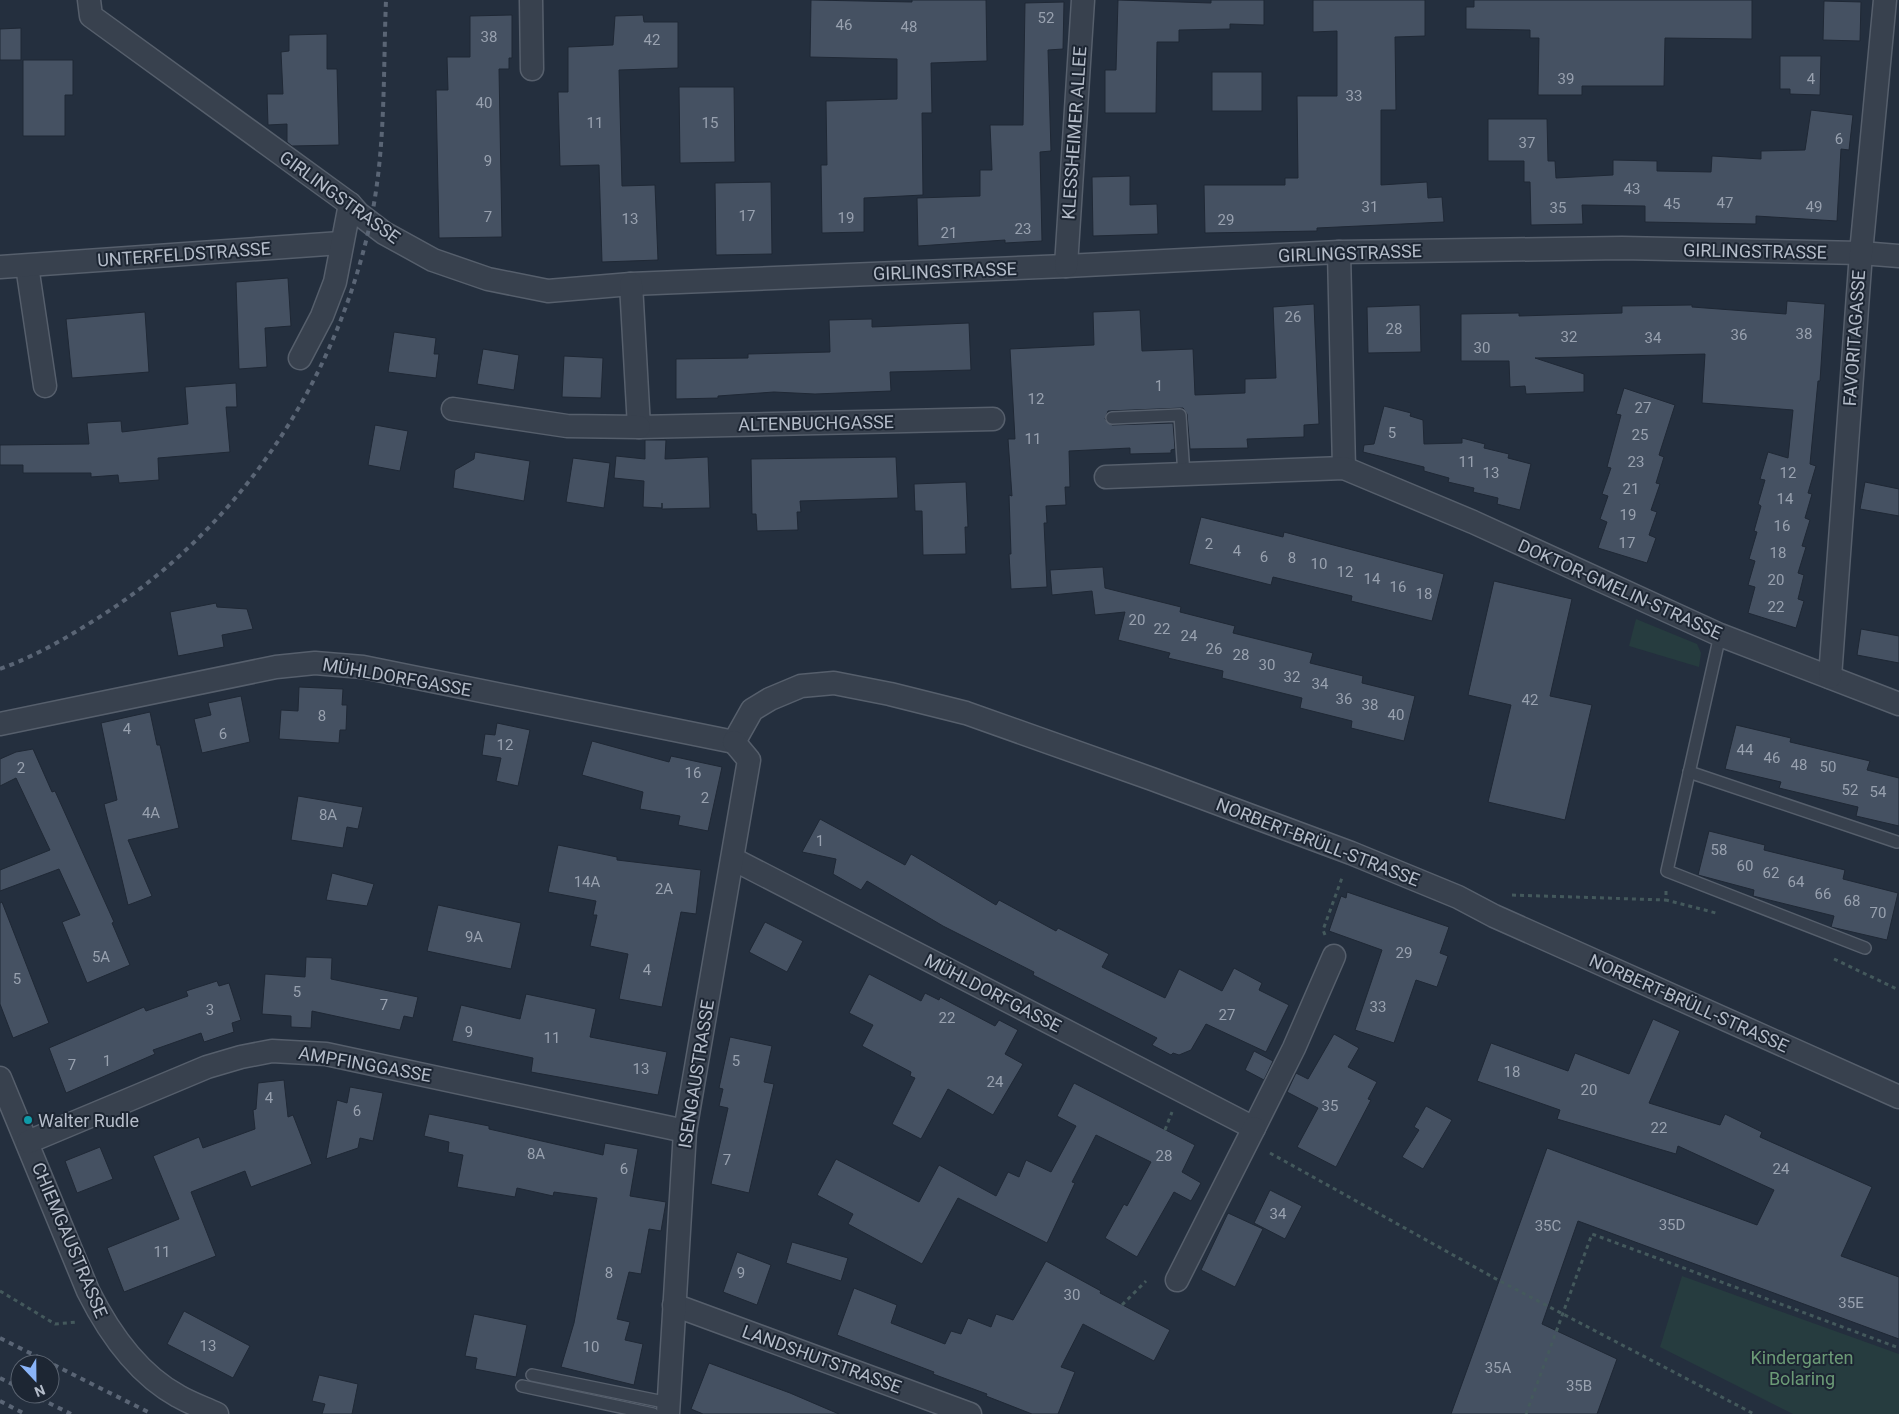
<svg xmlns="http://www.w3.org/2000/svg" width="1899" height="1414" font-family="Roboto,sans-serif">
  <rect width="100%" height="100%" fill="#242f3e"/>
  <g fill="#263c3f">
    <polygon points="1636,619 1697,644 1701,653 1699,667 1629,646"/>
    <polygon points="1682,1276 1899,1354 1899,1414 1793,1414 1660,1347"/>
  </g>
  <g fill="#455162" stroke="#1f2835">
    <polygon points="811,0 912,2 912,0 986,0 987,61 931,63 932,113 922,113 923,195 864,198 864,232 822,233 821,165 827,165 826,101 897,99 897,59 810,57"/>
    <polygon points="1118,0 1211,3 1211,0 1264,0 1264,25 1230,24 1230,29 1179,30 1179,42 1157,42 1156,113 1105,113 1105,70 1116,70"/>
    <polygon points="1313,0 1425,0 1425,36 1395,37 1396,110 1381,110 1381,185 1427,182 1428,198 1442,197 1444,222 1317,228 1317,231 1205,233 1204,185 1285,185 1285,178 1298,178 1297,96 1337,96 1337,31 1313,32"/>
    <polygon points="1474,0 1752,0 1752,39 1665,38 1664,86 1582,86 1582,95 1538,95 1539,38 1530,38 1530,30 1466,29 1466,7 1474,7"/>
    <polygon points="1824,1 1861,2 1860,41 1823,40"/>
    <polygon points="1064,2 1063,49 1048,50 1051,151 1040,152 1042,241 1005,243 1005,240 918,246 917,198 980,196 980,170 992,170 990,125 1023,125 1025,3"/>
    <polygon points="512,15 512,58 509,58 509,69 499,69 502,237 439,238 436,90 448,90 447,57 470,57 470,16"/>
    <polygon points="643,15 644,22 678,22 678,68 619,70 622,186 655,185 658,260 602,262 599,165 560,166 558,92 568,92 568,47 613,45 615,16"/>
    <polygon points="21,28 21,60 0,60 0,29"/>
    <polygon points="327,34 327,69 337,69 339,145 292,146 287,142 287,124 268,125 267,94 283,94 281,52 289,51 289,35"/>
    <polygon points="1780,56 1821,56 1820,95 1790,94 1790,89 1780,89"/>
    <polygon points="23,60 73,60 73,95 65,95 65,136 23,136"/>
    <rect x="1212" y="72" width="50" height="39"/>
    <polygon points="679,87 734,87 735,162 680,163"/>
    <polygon points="1811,110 1853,115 1849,150 1841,149 1837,221 1756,216 1756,224 1645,222 1645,206 1582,205 1583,224 1531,225 1530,182 1524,182 1524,161 1488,161 1488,119 1547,119 1548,161 1555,161 1556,178 1613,175 1613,160 1657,161 1657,171 1711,172 1712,156 1761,159 1761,151 1805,150"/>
    <polygon points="1130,176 1130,205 1157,204 1158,234 1093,236 1092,177"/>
    <polygon points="771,182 772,254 716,255 715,183"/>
    <polygon points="288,278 291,326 265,328 267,367 239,369 236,282"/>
    <polygon points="1787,301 1825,304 1820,381 1818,381 1810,464 1816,466 1808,493 1812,494 1805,518 1810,520 1802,546 1806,547 1798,573 1804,575 1798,599 1804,601 1796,628 1748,613 1755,587 1748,585 1755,561 1749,559 1757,532 1754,531 1761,506 1758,504 1765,480 1760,479 1768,452 1788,458 1793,410 1702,403 1705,354 1535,358 1584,374 1584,392 1526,394 1525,386 1510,387 1509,361 1461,361 1461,314 1519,313 1519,316 1622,313 1622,306 1692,305 1692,307 1786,314"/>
    <polygon points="1314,304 1319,424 1304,425 1304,437 1247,439 1248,448 1190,449 1187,414 1183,408 1108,411 1105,419 1112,425 1173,423 1175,449 1171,450 1171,453 1130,454 1130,448 1069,451 1070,487 1065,487 1066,505 1046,506 1047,523 1044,523 1047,587 1011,589 1009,554 1011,554 1009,495 1012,496 1008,439 1015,439 1010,349 1094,345 1093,312 1140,310 1142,351 1193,349 1195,395 1245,393 1245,379 1276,378 1273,307"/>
    <polygon points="1420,305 1421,352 1368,353 1367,307"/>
    <polygon points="145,312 149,372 72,378 66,319"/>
    <polygon points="872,319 872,327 969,323 971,370 890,372 891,391 815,394 774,392 718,396 718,398 676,399 676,359 748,358 748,354 830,352 829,320"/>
    <polygon points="394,332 436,338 434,354 439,354 436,378 388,372"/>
    <polygon points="483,349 519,355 514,390 477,384"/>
    <polygon points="564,356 603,358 601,398 562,397"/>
    <polygon points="236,383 237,407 226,407 230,452 158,458 159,480 119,483 118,475 91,477 91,473 23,473 23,465 0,465 0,445 89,444 87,423 121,421 122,432 188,424 185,387"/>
    <polygon points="1624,388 1675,405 1659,455 1664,457 1656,483 1660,484 1651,510 1657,512 1649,535 1656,538 1647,563 1598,548 1607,522 1600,519 1608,496 1602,494 1611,468 1607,467 1621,415 1616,414"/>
    <polygon points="1384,406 1411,413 1410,416 1423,420 1424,444 1462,443 1462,438 1485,444 1484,448 1509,454 1508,458 1531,464 1520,510 1497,504 1498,498 1473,492 1474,488 1448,482 1449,478 1424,471 1424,467 1363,452 1364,445 1374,444"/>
    <polygon points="375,425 408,431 400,471 368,465"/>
    <polygon points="645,440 666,440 665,459 708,457 710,508 662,509 662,503 662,508 643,507 644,481 614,478 616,456 645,459"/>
    <polygon points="475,452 530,461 524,501 453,488 455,470 474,459"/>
    <polygon points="896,457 898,498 800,501 801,512 797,512 798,530 757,531 756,514 752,514 751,459"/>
    <polygon points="573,458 610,463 604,508 566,502"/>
    <polygon points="966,482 968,527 965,527 966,554 923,555 922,511 915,511 914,484"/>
    <polygon points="1865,482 1899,489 1899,516 1860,509"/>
    <polygon points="1201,517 1283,537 1284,532 1444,574 1432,621 1351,601 1352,596 1273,577 1271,585 1189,564"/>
    <polygon points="1103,567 1105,588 1181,607 1180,612 1235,626 1233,633 1313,653 1310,663 1363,676 1362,683 1415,696 1404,741 1351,728 1352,721 1300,708 1302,698 1222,678 1223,671 1168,658 1170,653 1118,640 1125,612 1095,615 1092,591 1052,595 1050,570"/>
    <polygon points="1494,581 1572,599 1550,696 1592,705 1565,820 1488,802 1511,705 1468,695"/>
    <polygon points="216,603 217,607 247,609 253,629 222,635 224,647 178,656 170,612"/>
    <polygon points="1861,629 1899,636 1899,663 1857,655"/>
    <polygon points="299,687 343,689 342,705 347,705 346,730 340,730 339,743 279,739 281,710 298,711"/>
    <polygon points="241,696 250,742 202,753 194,719 211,715 208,703"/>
    <polygon points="150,712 157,745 160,745 179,828 128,840 152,896 128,905 104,804 117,800 101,723"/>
    <polygon points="497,723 530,730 518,786 496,781 501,758 482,755 485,734 495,735"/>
    <polygon points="1736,725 1791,738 1790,742 1870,761 1867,770 1899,778 1899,826 1856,816 1858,807 1779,788 1781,782 1725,769"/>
    <polygon points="592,741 669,762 671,756 722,767 708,831 678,825 680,816 640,809 643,792 582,775"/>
    <polygon points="33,749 52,792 55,791 114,922 112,923 130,965 87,983 62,922 80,915 59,869 0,891 0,870 50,850 16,778 0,786 0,759 16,752"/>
    <polygon points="298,796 363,807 358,829 347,827 343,848 291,840"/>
    <polygon points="820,819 905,865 911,854 996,905 999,900 1056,931 1058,928 1109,954 1102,967 1165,998 1179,969 1222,991 1234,968 1262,983 1259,990 1289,1005 1266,1052 1206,1024 1191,1050 1179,1055 1173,1053 1171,1055 1152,1045 1157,1038 1033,975 1034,972 943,926 867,881 861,890 833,874 836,859 802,852"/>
    <polygon points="1709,831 1765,845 1764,850 1845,870 1843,879 1898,893 1887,940 1831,927 1834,916 1753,896 1754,890 1698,875"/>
    <polygon points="558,845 617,857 617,860 701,870 696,914 681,912 662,1007 619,999 628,954 590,946 597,915 593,915 596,901 548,892"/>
    <polygon points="332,873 374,884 367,906 326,900"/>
    <polygon points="1347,892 1449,927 1440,953 1448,956 1437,987 1416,980 1394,1043 1355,1030 1382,950 1329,931 1341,896 1346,898"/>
    <polygon points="2,902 49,1023 13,1038 0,1004 0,903"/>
    <polygon points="438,905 521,923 511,969 427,951"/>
    <polygon points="765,922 803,941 787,972 749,952"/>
    <polygon points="306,957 332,958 331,979 418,997 413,1018 404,1016 400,1030 312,1011 311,1028 291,1027 291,1016 262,1014 265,974 305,977"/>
    <polygon points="869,974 921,1001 925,993 939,1000 940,997 995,1026 999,1020 1018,1030 1005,1054 1023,1064 993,1115 948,1089 921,1139 892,1124 915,1078 910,1076 911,1072 862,1046 873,1025 849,1013"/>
    <polygon points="217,981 219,986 229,983 241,1020 232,1023 234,1032 204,1042 201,1033 153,1050 155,1054 66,1093 49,1048 144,1007 146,1011 188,996 186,991"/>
    <polygon points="526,994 596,1009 590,1037 667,1052 658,1095 531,1072 533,1058 452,1041 461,1005 520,1019"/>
    <polygon points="1653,1019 1680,1031 1649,1103 1720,1125 1725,1114 1762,1132 1760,1137 1872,1187 1841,1256 1899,1277 1899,1339 1578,1221 1542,1324 1617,1359 1597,1414 1451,1414 1547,1148 1757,1225 1774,1190 1678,1146 1676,1154 1557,1119 1560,1110 1477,1081 1491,1043 1568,1071 1575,1053 1629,1074"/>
    <polygon points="1334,1034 1359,1048 1348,1067 1377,1082 1368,1099 1371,1100 1336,1167 1297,1147 1318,1108 1287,1092 1296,1073 1308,1079"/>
    <polygon points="730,1037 772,1046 764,1082 774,1084 749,1193 711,1184 728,1108 719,1106 723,1089 719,1088"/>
    <polygon points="1254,1051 1273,1061 1264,1080 1245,1070"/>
    <polygon points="284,1080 288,1117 293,1115 312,1164 251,1187 245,1171 191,1192 216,1256 124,1292 107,1248 179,1219 153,1156 199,1137 203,1148 255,1129 253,1110 256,1109 258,1083"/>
    <polygon points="1074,1083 1195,1145 1182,1172 1201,1183 1191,1201 1174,1192 1137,1257 1105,1238 1124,1204 1127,1206 1151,1162 1096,1135 1072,1182 1075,1183 1047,1243 958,1198 922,1264 848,1224 853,1214 817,1195 836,1159 919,1202 939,1165 996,1196 1008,1172 1019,1177 1026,1160 1051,1172 1076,1126 1057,1116"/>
    <polygon points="350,1087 383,1093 373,1141 360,1138 358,1148 326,1159 337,1100 347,1103"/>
    <polygon points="1426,1106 1452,1120 1423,1169 1402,1157 1419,1130 1414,1127"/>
    <polygon points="429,1114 489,1126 489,1129 603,1155 605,1143 638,1149 630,1196 666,1202 661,1231 649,1229 641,1274 629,1272 617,1319 630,1322 625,1340 643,1344 634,1385 561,1367 574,1323 597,1198 554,1192 553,1196 517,1188 515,1197 457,1187 463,1155 448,1152 449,1142 424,1136"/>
    <polygon points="100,1147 113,1179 77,1193 65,1161"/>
    <polygon points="1270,1190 1302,1206 1285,1239 1254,1223"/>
    <polygon points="1228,1213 1263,1229 1235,1287 1201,1270"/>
    <polygon points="792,1242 848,1258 841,1281 786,1263"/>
    <polygon points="737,1252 771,1265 757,1305 723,1292"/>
    <polygon points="1046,1261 1101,1291 1100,1293 1170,1330 1154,1361 1083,1324 1061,1367 1075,1372 1058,1414 1032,1414 986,1396 987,1394 933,1374 934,1372 837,1335 854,1288 897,1305 891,1323 945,1344 951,1331 961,1334 968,1318 991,1327 996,1314 1013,1320"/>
    <polygon points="184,1311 250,1346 233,1378 167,1344"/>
    <polygon points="474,1314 527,1325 516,1377 475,1369 477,1358 465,1356"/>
    <polygon points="709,1363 790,1393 839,1414 703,1414 691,1409"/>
    <polygon points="319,1375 358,1384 352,1414 322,1414 325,1404 312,1401"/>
  </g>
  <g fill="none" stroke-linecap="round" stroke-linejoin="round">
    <g stroke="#565f6c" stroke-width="14">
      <g id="service">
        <polyline points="1112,418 1180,415 1184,475"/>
        <polyline points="1720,635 1667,871 1865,948"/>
        <polyline points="1689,772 1897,842"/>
        <polyline points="532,1375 669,1403"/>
        <polyline points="522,1386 653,1414"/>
      </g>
    </g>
    <g stroke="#565f6c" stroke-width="25">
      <g id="minor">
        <polyline points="89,0 91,16 350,204 359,214 384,233 433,260 488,279 548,291 631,284 1066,266 1339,252 1622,248 1861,253 1899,256"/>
        <polyline points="531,0 532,69"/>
        <polyline points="1339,252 1344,468"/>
        <polyline points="27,266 45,386"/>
        <polyline points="1066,266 1083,0"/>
        <polyline points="0,267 341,243"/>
        <polyline points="631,284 639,427 993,419"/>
        <polyline points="300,358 322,316 335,282 350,204"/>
        <polyline points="453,409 567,426 639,427"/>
        <polyline points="1106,477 1344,468 1473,522 1720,635 1899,704"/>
        <polyline points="1830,677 1861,253 1885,0"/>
        <polyline points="0,724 276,667 315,663 363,667 734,742"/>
        <polyline points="734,742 752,710 770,699 801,686 834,683 890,694 966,713 1152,779 1351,853 1458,897 1494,916 1899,1097"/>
        <polyline points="733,859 1254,1128 1294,1048 1334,956"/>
        <path d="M0 1078 88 1291C108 1331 138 1374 178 1396 190 1403 204 1408 217 1414"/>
        <polyline points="28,1142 207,1067 241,1057 272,1051 326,1054 685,1131"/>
        <polyline points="1177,1280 1254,1128"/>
        <polyline points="674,1305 970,1414"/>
        <polyline points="668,1414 685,1131 749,760 734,742"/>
      </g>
    </g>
    <g stroke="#44595c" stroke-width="3" stroke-dasharray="4 4" stroke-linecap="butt">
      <polyline points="1666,891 1666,900 1716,913"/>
      <polyline points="1512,895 1666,900"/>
      <polyline points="1325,935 1323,930 1343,875"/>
      <polyline points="1834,959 1899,990"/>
      <polyline points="1165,1130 1172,1112"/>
      <polyline points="1270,1153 1498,1280 1754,1414"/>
      <polyline points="0,1291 55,1324 77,1322"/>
      <polyline points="1122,1305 1146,1281"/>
      <polyline points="1526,1414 1592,1234 1899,1348"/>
    </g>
    <use href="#service" stroke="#38414e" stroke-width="11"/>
    <use href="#minor" stroke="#38414e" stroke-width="22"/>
    <g stroke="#5a6575" stroke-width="4" stroke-dasharray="5 5" stroke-linecap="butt">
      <path d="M0 669C30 658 58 643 85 626 232 538 333 391 370 224 386 151 383 74 386 0"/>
      <polyline points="0,1338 152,1414"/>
      <polyline points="0,1378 20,1388"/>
      <polyline points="31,1394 71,1414"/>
      <polyline points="0,1401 25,1414"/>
    </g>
  </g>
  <circle fill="#0f9aa8" stroke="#1d2633" stroke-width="2" cx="28" cy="1120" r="5"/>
  <g text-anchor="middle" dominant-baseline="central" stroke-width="4" stroke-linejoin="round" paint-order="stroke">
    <g font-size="15" fill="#98a1af">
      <text x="1046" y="18">52</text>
      <text x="844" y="25">46</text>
      <text x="909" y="27">48</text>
      <text x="489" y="37">38</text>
      <text x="652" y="40">42</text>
      <text x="1566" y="79">39</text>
      <text x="1811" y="79">4</text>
      <text x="1354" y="96">33</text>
      <text x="484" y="103">40</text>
      <text x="595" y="123">11</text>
      <text x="710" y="123">15</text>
      <text x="1839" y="139">6</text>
      <text x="1527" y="143">37</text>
      <text x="488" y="161">9</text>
      <text x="1632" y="189">43</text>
      <text x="1725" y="203">47</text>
      <text x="1672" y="204">45</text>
      <text x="1370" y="207">31</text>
      <text x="1814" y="207">49</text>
      <text x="1558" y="208">35</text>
      <text x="747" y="216">17</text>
      <text x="488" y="217">7</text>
      <text x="846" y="218">19</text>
      <text x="630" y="219">13</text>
      <text x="1226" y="220">29</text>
      <text x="1023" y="229">23</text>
      <text x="949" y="233">21</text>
      <text x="1293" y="317">26</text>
      <text x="1394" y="329">28</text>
      <text x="1804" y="334">38</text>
      <text x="1739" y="335">36</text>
      <text x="1569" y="337">32</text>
      <text x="1653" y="338">34</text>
      <text x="1482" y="348">30</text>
      <text x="1159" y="386">1</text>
      <text x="1036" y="399">12</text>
      <text x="1643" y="408">27</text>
      <text x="1392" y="433">5</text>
      <text x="1640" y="435">25</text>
      <text x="1033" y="439">11</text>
      <text x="1467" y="462">11</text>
      <text x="1636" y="462">23</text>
      <text x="1491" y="473">13</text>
      <text x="1788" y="473">12</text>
      <text x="1631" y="489">21</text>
      <text x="1785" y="499">14</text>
      <text x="1628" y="515">19</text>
      <text x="1782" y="526">16</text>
      <text x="1627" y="543">17</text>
      <text x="1209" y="544">2</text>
      <text x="1237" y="551">4</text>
      <text x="1778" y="553">18</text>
      <text x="1264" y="557">6</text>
      <text x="1292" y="558">8</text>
      <text x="1319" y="564">10</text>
      <text x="1345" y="572">12</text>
      <text x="1372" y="579">14</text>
      <text x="1776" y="580">20</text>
      <text x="1398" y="587">16</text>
      <text x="1424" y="594">18</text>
      <text x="1776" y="607">22</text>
      <text x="1137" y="620">20</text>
      <text x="1162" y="629">22</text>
      <text x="1189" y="636">24</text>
      <text x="1214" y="649">26</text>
      <text x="1241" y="655">28</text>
      <text x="1267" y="665">30</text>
      <text x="1292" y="677">32</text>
      <text x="1320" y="684">34</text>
      <text x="1344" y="699">36</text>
      <text x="1530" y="700">42</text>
      <text x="1370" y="705">38</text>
      <text x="1396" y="715">40</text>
      <text x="322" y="716">8</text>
      <text x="127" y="729">4</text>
      <text x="223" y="734">6</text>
      <text x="505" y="745">12</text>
      <text x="1745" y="750">44</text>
      <text x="1772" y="758">46</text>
      <text x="1799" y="765">48</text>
      <text x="1828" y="767">50</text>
      <text x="21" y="768">2</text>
      <text x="693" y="773">16</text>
      <text x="1850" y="790">52</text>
      <text x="1878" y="792">54</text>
      <text x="705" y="798">2</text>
      <text x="151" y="813">4A</text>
      <text x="328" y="815">8A</text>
      <text x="820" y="841">1</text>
      <text x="1719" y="850">58</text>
      <text x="1745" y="866">60</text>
      <text x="1771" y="873">62</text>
      <text x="587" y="882">14A</text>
      <text x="1796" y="882">64</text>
      <text x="664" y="889">2A</text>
      <text x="1823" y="894">66</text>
      <text x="1852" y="901">68</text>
      <text x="1878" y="913">70</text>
      <text x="474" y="937">9A</text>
      <text x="1404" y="953">29</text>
      <text x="101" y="957">5A</text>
      <text x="647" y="970">4</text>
      <text x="17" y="979">5</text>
      <text x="297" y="992">5</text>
      <text x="384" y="1005">7</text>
      <text x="1378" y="1007">33</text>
      <text x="210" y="1010">3</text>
      <text x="1227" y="1015">27</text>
      <text x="947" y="1018">22</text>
      <text x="469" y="1032">9</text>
      <text x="552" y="1038">11</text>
      <text x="107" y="1061">1</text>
      <text x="736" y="1061">5</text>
      <text x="72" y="1065">7</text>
      <text x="641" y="1069">13</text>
      <text x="1512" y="1072">18</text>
      <text x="995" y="1082">24</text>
      <text x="1589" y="1090">20</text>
      <text x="269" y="1098">4</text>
      <text x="1330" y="1106">35</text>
      <text x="357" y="1111">6</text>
      <text x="1659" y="1128">22</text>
      <text x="536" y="1154">8A</text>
      <text x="1164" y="1156">28</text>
      <text x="727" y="1160">7</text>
      <text x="624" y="1169">6</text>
      <text x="1781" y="1169">24</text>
      <text x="1278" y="1214">34</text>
      <text x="1672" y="1225">35D</text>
      <text x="1548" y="1226">35C</text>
      <text x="162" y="1252">11</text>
      <text x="609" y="1273">8</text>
      <text x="741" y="1273">9</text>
      <text x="1072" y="1295">30</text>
      <text x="1851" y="1303">35E</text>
      <text x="208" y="1346">13</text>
      <text x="591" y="1347">10</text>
      <text x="1498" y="1368">35A</text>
      <text x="1579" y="1386">35B</text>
    </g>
    <g font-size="18" fill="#b4bcc9" stroke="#1d2633">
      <text transform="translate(1074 133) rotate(-86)">KLESSHEIMER ALLEE</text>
      <text transform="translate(340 197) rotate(36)">GIRLINGSTRASSE</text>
      <text transform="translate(1755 251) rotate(1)">GIRLINGSTRASSE</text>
      <text transform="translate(1350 253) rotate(-2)">GIRLINGSTRASSE</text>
      <text transform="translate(184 254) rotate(-4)">UNTERFELDSTRASSE</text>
      <text transform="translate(945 271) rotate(-2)">GIRLINGSTRASSE</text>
      <text transform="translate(1854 338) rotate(-86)">FAVORITAGASSE</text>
      <text transform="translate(816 423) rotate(-1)">ALTENBUCHGASSE</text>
      <text transform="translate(1620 589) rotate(24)">DOKTOR-GMELIN-STRASSE</text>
      <text transform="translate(397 677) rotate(10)">MÜHLDORFGASSE</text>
      <text transform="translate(1318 842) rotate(21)">NORBERT-BRÜLL-STRASSE</text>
      <text transform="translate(993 993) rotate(27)">MÜHLDORFGASSE</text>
      <text transform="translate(1689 1003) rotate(24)">NORBERT-BRÜLL-STRASSE</text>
      <text transform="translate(365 1064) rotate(10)">AMPFINGGASSE</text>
      <text transform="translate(696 1074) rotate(-81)">ISENGAUSTRASSE</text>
      <text transform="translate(70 1240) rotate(67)">CHIEMGAUSTRASSE</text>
      <text transform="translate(822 1359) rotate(20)">LANDSHUTSTRASSE</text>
    </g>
    <g font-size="18" fill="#b4bcc9" stroke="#1d2633" text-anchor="start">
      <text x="38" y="1120">Walter Rudle</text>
    </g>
    <g font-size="18" fill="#6b9a76" stroke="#1d2633">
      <text x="1802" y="1357">Kindergarten<tspan x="1802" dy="21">Bolaring</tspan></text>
    </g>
  </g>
  <g transform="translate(35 1379) rotate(158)"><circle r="24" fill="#1d2633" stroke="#59626f"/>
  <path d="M0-4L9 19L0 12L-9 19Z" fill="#8ab4f8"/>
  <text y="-8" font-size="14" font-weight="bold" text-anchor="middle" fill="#b4bcc9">N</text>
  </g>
</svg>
